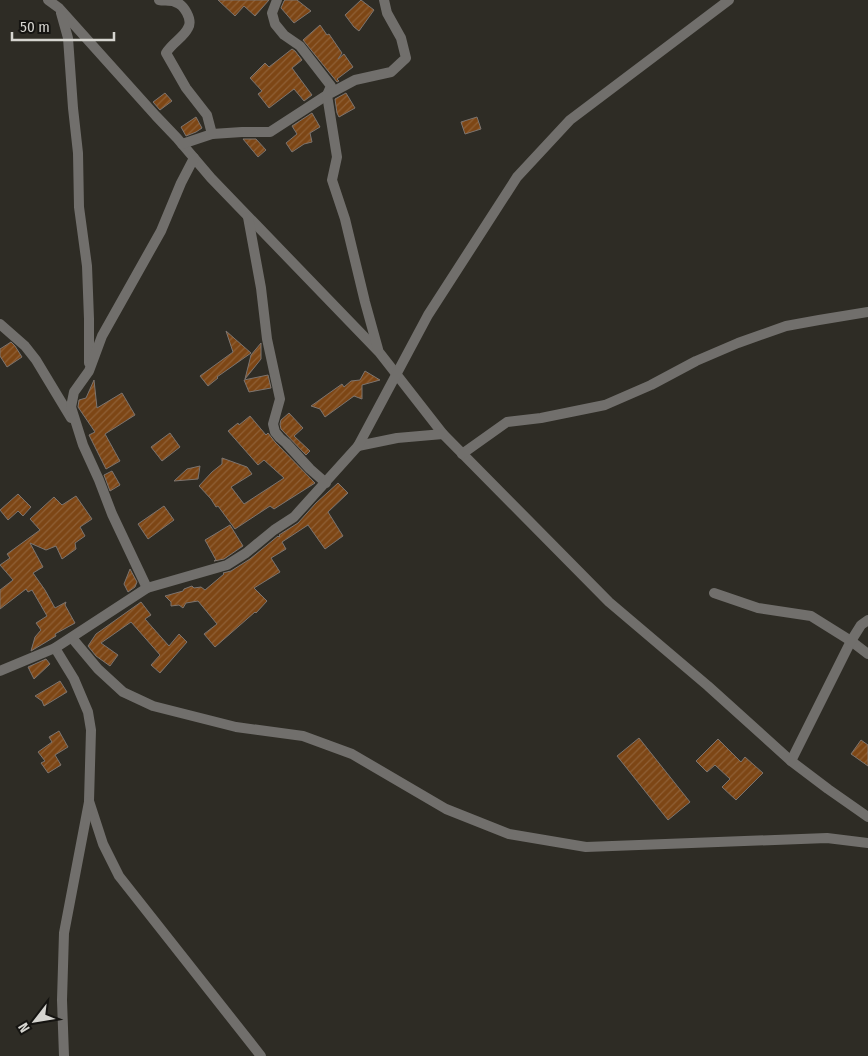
<svg xmlns="http://www.w3.org/2000/svg" width="868" height="1056" font-family="'Fira Sans Condensed',sans-serif">
  <defs>
    <pattern id="building-hatch" width="6" height="6" patternUnits="userSpaceOnUse" patternTransform="scale(1.25)"><rect width="6" height="6" fill="#7d4615"/><path d="M-1 1l2-2M0 6l6-6M5 7l2-2" fill="none" stroke="#8f6036"/></pattern>
  </defs>
  <rect width="100%" height="100%" fill="#2e2c25"/>
  <g fill="url(#building-hatch)" stroke="#7c746f">
    <polygon points="218,0 269,0 255,16 244,6 235,16"/>
    <polygon points="285,0 297,0 311,11 294,23 281,8 284,1"/>
    <polygon points="361,0 374,10 359,31 354,27 345,15"/>
    <polygon points="320,25 327,35 329,34 342,53 338,59 344,54 353,67 337,79 339,81 337,82 303,40"/>
    <polygon points="292,49 295,51 302,60 292,68 312,95 304,101 294,89 269,108 258,94 262,91 250,78 265,63 269,67"/>
    <polygon points="165,93 172,101 160,110 153,102"/>
    <polygon points="346,93 355,108 339,117 337,113 335,99"/>
    <polygon points="312,113 320,127 310,133 312,142 304,144 292,152 286,143 297,134 292,126"/>
    <polygon points="196,117 202,128 196,132 186,136 181,127"/>
    <polygon points="477,117 481,129 465,134 461,122"/>
    <polygon points="243,139 256,139 266,150 258,157"/>
    <polygon points="226,331 251,353 217,377 218,378 208,386 200,376 233,352"/>
    <polygon points="11,342 15,346 22,357 7,367 0,356 0,349"/>
    <polygon points="261,343 261,359 245,379 251,355"/>
    <polygon points="365,371 380,380 362,385 362,399 354,396 325,417 320,409 311,406 342,384 344,387 351,381 360,380"/>
    <polygon points="268,375 271,388 249,392 244,380"/>
    <polygon points="94,380 97,408 122,393 135,415 105,434 120,461 106,469 89,435 95,432 78,407 79,400 86,398"/>
    <polygon points="289,413 303,428 294,436 310,451 306,455 281,429 280,424 281,420"/>
    <polygon points="250,416 266,435 268,433 275,442 315,483 274,509 270,506 235,529 218,506 216,507 211,499 199,486 212,472 222,464 222,458 247,467 252,474 231,487 244,504 284,478 264,460 258,465 228,431 238,423 239,425"/>
    <polygon points="170,433 180,447 162,461 151,447"/>
    <polygon points="200,466 198,479 174,481 187,469"/>
    <polygon points="112,471 120,485 110,491 104,475"/>
    <polygon points="338,483 348,493 328,512 343,536 325,549 308,525 282,542 286,549 271,558 280,572 254,588 267,601 256,613 255,612 215,647 204,634 217,624 198,601 186,603 183,608 179,605 171,606 171,602 165,596 183,591 184,589 192,586 194,588 201,587 205,590 224,574 223,573 231,571 250,559 278,536 279,537 280,536 279,535 298,523 316,503"/>
    <polygon points="18,494 31,507 23,516 18,511 8,520 0,510"/>
    <polygon points="76,496 92,519 80,527 85,536 75,543 76,549 62,559 56,546 46,550 30,543 43,567 33,573 45,590 55,608 66,602 65,605 75,623 55,634 56,636 31,651 35,637 41,630 36,623 47,616 32,590 28,592 26,589 0,609 0,590 13,580 0,565 10,558 7,554 40,530 30,519 54,497 62,505"/>
    <polygon points="164,506 174,520 148,539 138,524"/>
    <polygon points="230,525 243,546 224,559 214,561 216,560 205,540"/>
    <polygon points="130,569 137,582 135,587 128,592 124,584"/>
    <polygon points="141,602 151,615 145,619 169,646 179,634 187,642 160,673 151,665 160,655 131,622 101,643 118,655 110,666 96,656 88,646 96,634"/>
    <polygon points="46,659 50,664 34,679 28,667"/>
    <polygon points="60,681 67,692 44,706 42,701 35,696"/>
    <polygon points="59,731 68,747 55,755 61,765 48,773 41,763 45,761 38,752 52,742 49,737"/>
    <polygon points="639,738 690,802 668,820 617,756"/>
    <polygon points="718,739 741,762 745,757 763,773 736,800 722,787 730,779 715,765 707,772 696,761"/>
    <polygon points="861,740 868,745 868,766 851,754"/>
  </g>
  <g fill="none" stroke-linecap="round" stroke-linejoin="round">
    <g stroke="#716f6c" stroke-width="10">
      <polyline points="48,0 59,8 156,116 177,138 211,178 379,352 443,434 609,602 708,686 791,761 828,789 868,817"/>
      <path d="M159 0C164 1 171 0 175 2 184 4 193 20 188 28 184 37 172 43 166 53L186 88 207 115 212 134"/>
      <polyline points="61,13 68,38 73,108 78,153 79,207 87,266 89,319 89,363"/>
      <polyline points="182,144 212,134 242,132 270,132 327,95 331,86 300,46 284,35 275,24 272,13 277,0"/>
      <polyline points="248,217 261,288 267,339 280,399 273,424 275,432 280,438 286,443 310,469 326,483"/>
      <polyline points="0,324 25,346 36,360 71,418"/>
      <polyline points="378,349 365,302 345,219 332,180 337,157 327,95 355,80 391,72 406,58 401,38 387,13 384,0"/>
      <polyline points="358,446 397,438 443,434"/>
      <polyline points="462,454 507,422 541,418 605,405 651,385 696,361 738,343 786,326 819,320 868,312"/>
      <polyline points="147,588 112,514 99,480 83,445 71,407 74,392 89,371 102,336 161,231 181,183 194,158"/>
      <polyline points="714,593 758,608 811,616 851,641 868,654"/>
      <polyline points="72,638 98,669 123,692 153,706 236,727 303,736 352,754 446,809 509,834 586,847 827,838 868,843"/>
      <polyline points="55,648 74,679 88,712 91,730 89,801 103,844 119,876 261,1056"/>
      <polyline points="0,671 55,648 147,588 227,565 246,553 274,530 294,517 358,446 428,315 517,177 570,120 729,0"/>
      <polyline points="791,761 851,641 861,625 868,620"/>
      <polyline points="64,1056 62,1000 64,933 89,802"/>
    </g>
  </g>
  <g transform="translate(35 1021) rotate(239)" stroke="#151411" stroke-width="4" paint-order="stroke">
  <path d="M0-4L9 19L0 12L-9 19Z" fill="#d6d5d0"/>
  <text y="-8" font-size="14" font-weight="bold" text-anchor="middle" fill="#d6d5d0">N</text>
  </g>
  <path d="M12 32v8h102v-8" fill="none" stroke="#d6d5d0" stroke-width="2.5"/>
  <text x="20" y="32" font-size="15" fill="#d6d5d0" stroke="#151411" stroke-width="4" paint-order="stroke">50 m</text>
</svg>
